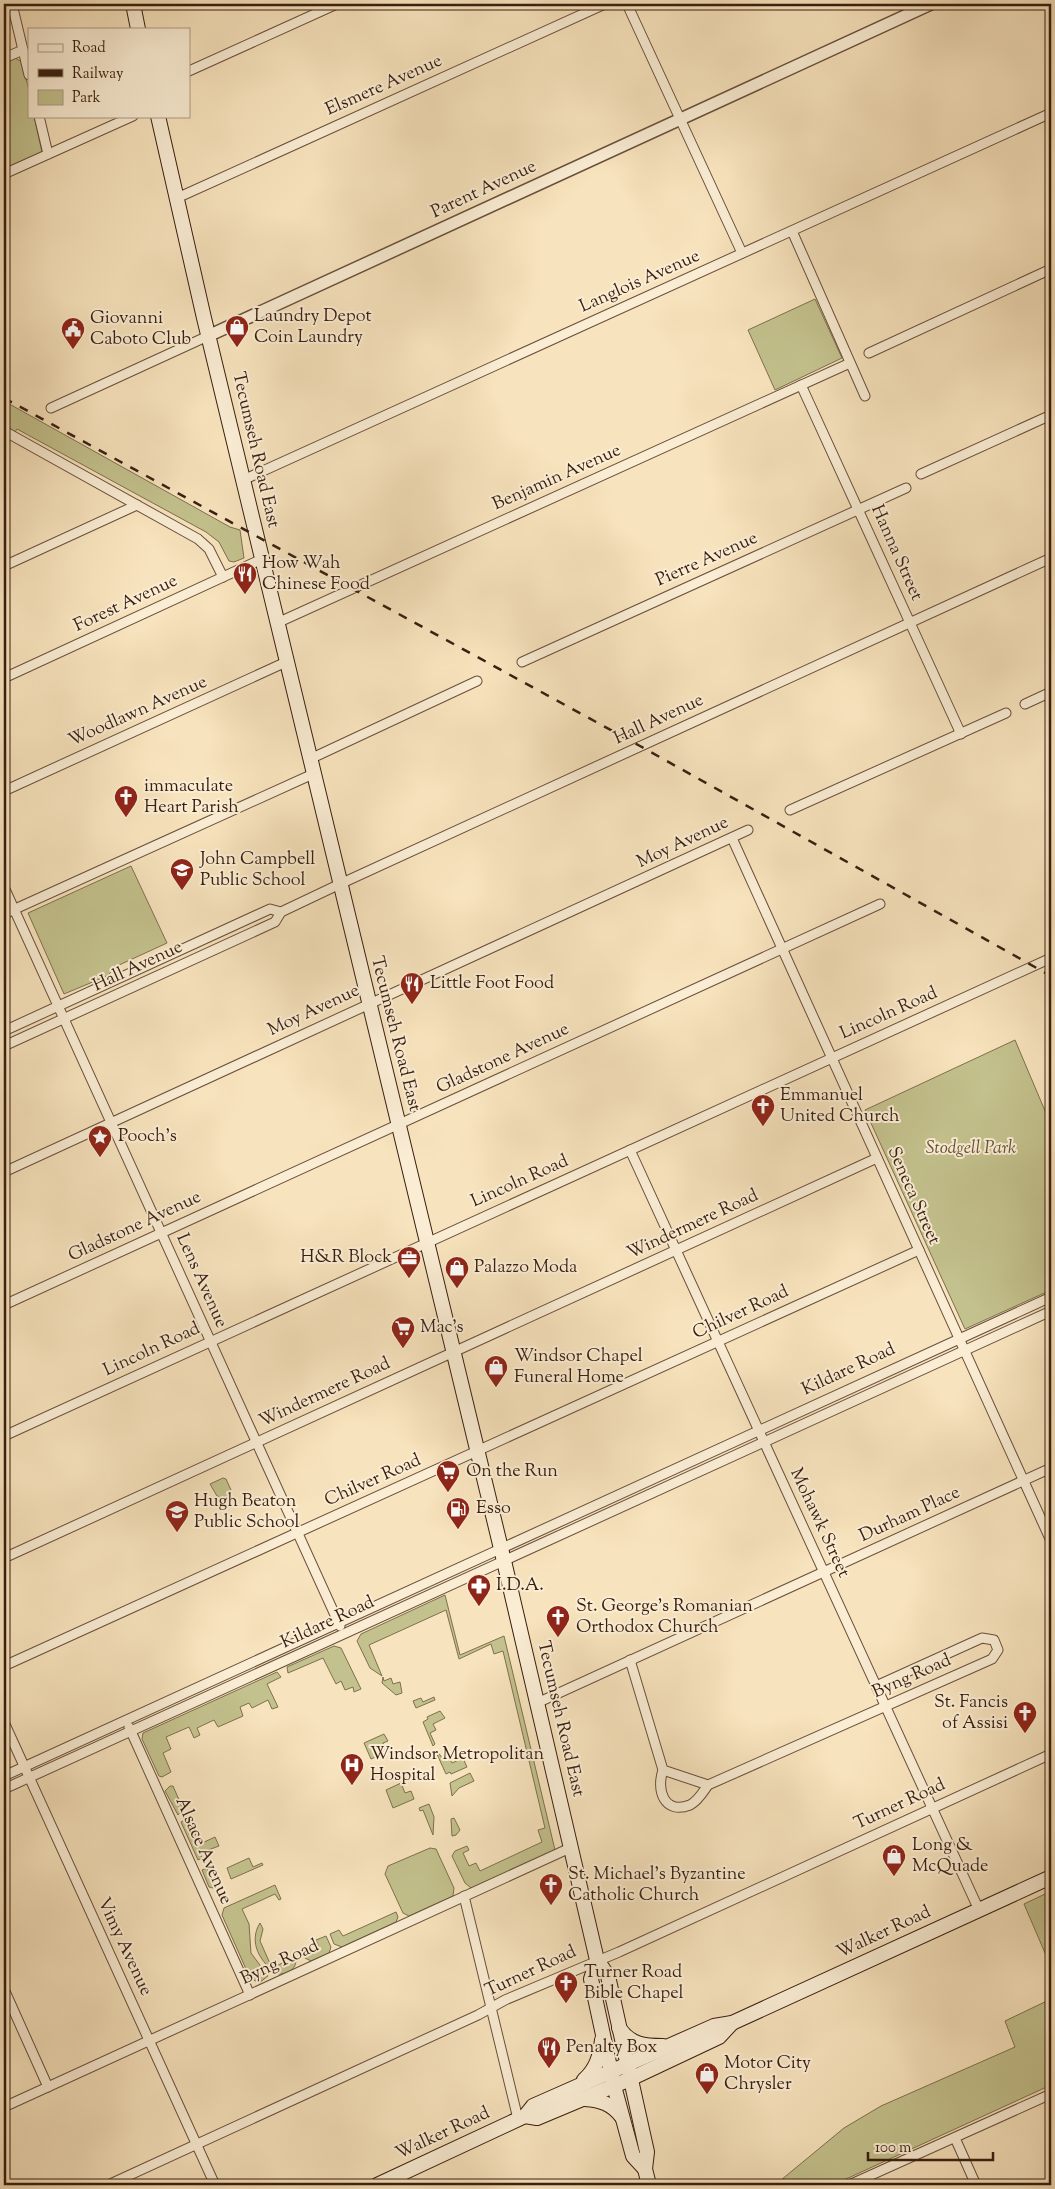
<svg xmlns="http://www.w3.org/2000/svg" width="1055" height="2189" font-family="'Sorts Mill Goudy',serif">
  <rect width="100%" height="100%" fill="#f7e3bd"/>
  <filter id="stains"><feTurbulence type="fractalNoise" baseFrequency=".004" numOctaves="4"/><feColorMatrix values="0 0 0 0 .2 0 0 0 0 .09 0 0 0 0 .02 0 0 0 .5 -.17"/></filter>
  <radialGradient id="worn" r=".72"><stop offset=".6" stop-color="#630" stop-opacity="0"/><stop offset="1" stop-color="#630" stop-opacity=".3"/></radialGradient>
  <g fill="#c3c18d" stroke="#7e704e">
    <polygon points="15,58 22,62 29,91 29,116 34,116 42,152 4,169 4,62"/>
    <polygon points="815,299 842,358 775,390 748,330"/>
    <polygon points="4,401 230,527 240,530 244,558 234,562 229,561 219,542 206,532 17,429 15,432 4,425"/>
    <polygon points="131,866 167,943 117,966 107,976 64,994 28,913"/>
    <polygon points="1015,1040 1051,1125 1051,1290 965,1329 865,1110"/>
    <polygon points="223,1478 226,1479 231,1490 229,1495 221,1498 217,1496 210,1484"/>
    <polygon points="445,1595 460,1655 504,1636 555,1850 471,1888 465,1883 452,1856 455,1851 467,1846 469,1850 463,1853 469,1866 476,1863 480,1871 542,1842 538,1830 545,1828 503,1651 494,1654 491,1644 459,1659 446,1610 369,1645 382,1676 370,1668 357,1641 361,1634"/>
    <polygon points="334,1646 341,1648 361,1689 354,1692 353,1687 345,1690 341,1681 336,1684 323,1658 288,1673 287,1667"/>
    <polygon points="277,1672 281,1677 267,1684 278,1707 272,1709 268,1700 252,1708 249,1703 240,1707 243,1716 218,1727 214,1720 197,1728 200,1735 194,1738 189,1727 166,1737 171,1749 163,1753 171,1772 162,1777 159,1776 142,1739 143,1733"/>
    <polygon points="383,1677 384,1681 391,1678 393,1684 400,1682 402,1693 396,1695 382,1683"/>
    <polygon points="434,1697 435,1700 416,1708 413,1701 421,1698 423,1702"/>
    <polygon points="440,1711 445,1718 433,1724 436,1730 430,1733 435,1744 433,1746 423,1722 428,1719 427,1717"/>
    <polygon points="384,1734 388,1741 383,1743 387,1752 371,1759 364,1743"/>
    <polygon points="436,1752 438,1752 442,1758 448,1756 452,1763 463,1758 467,1767 451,1774 450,1772 446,1774"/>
    <polygon points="470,1773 474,1781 459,1788 452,1796 450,1783"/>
    <polygon points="401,1783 405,1793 411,1791 414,1799 393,1808 386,1790"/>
    <polygon points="170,1786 173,1786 183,1809 178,1815 165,1791"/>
    <polygon points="429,1804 434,1817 433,1835 423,1810 420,1811 419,1808"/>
    <polygon points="188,1818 200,1844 215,1837 219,1846 200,1853 202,1858 198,1860 181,1822"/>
    <polygon points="454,1818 460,1830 456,1835 452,1836 451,1819"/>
    <polygon points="430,1848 436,1849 454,1888 453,1896 409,1916 403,1913 385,1874 388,1866"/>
    <polygon points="249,1858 253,1867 262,1863 263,1865 231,1879 227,1868"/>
    <polygon points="207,1868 215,1887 213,1888 209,1887 202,1870"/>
    <polygon points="275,1885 281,1899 279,1900 275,1894 242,1909 249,1924 251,1953 268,1976 259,1983 250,1978 222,1915 224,1908"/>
    <polygon points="1045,1894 1051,1909 1051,1967 1024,1904"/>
    <polygon points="396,1912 398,1917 396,1922 342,1947 334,1944 330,1934 339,1930 343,1936"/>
    <path d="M260 1923 263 1929 260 1941 272 1968 295 1957C299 1968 287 1975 278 1974 260 1963 248 1942 260 1923Z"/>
    <polygon points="326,1936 331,1947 329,1953 311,1961 305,1958 304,1954 319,1947 316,1940"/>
    <polygon points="1051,1999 1051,2085 833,2185 775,2185 844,2128 881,2106 1015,2047 1005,2021"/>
  </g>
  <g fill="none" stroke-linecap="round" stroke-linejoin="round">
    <g stroke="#684f3b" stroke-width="11">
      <g id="minor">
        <polyline points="12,4 29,75"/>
        <polyline points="627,4 742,253"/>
        <polyline points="4,58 23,50"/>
        <polyline points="189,71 337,4"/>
        <polyline points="39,116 48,154"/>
        <polyline points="4,174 133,116"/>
        <polyline points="177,198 605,4"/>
        <polyline points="792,231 865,396"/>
        <polyline points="869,353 1051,269"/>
        <polyline points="801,385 961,734"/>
        <polyline points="51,408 208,336"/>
        <polyline points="4,431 198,539 209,549 223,577"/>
        <polyline points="921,474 1051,415"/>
        <polyline points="243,480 1051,113"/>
        <polyline points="4,566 137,505"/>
        <polyline points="277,623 850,363"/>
        <polyline points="522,662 906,488"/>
        <polyline points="4,678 262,559"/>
        <polyline points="1025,704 1051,692"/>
        <polyline points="310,759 477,681"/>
        <polyline points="4,791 286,662"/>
        <polyline points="790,810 1006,713"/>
        <polyline points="732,838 1051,1541"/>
        <polyline points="4,887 340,1626"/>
        <polyline points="4,914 313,774"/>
        <polyline points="4,1031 270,909 281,912"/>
        <polyline points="4,1046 275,922 281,912 340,884 1051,558"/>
        <polyline points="630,1150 979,1910"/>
        <polyline points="4,1172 748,830"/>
        <polyline points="4,1305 880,904"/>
        <polyline points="4,1436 1051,958"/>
        <polyline points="4,1558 877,1158"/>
        <polyline points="630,1660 663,1770 708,1785 992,1659 998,1650 994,1640 982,1638 876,1686"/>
        <polyline points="4,1666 919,1250"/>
        <polyline points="537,1703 1051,1468"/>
        <polyline points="4,1722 215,2185"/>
        <polyline points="129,1727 250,1995"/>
        <path d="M663 1770C656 1790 664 1815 690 1805 698 1801 703 1792 708 1785"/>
        <polyline points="4,1776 1051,1297"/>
        <polyline points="4,1789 1051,1311"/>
        <polyline points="464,1896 518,2119"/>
        <polyline points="4,1989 48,2087"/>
        <polyline points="4,2107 570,1848"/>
        <polyline points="955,2138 976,2185"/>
        <polyline points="108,2185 478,2015 505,2000 619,1952 1051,1754"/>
        <polyline points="849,2185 1051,2094"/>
      </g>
    </g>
    <g stroke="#684f3b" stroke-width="14">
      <polyline id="tertiary" points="208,336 931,4"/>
    </g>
    <g stroke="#391e10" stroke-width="16">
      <g id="secondary">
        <polyline points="133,4 138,29"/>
        <polyline points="158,116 204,318 504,1561 597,1960 608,1976 647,2152 645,2169 649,2185"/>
        <polyline points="597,1960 591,1979 614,2086 633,2156 645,2169"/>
        <path d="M619 2028C631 2045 644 2046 663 2046"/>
        <path d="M584 2080C596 2069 600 2057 602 2040"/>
        <path d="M585 2099C601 2100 612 2104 622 2117"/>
        <polyline points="525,2116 537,2118 630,2079 719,2037 732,2023"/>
        <polyline points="377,2185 525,2116 533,2106 714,2026 732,2023 1051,1877"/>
      </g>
    </g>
    <use href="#minor" stroke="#faedd4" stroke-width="9"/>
    <use href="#tertiary" stroke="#faedd4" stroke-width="11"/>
    <use href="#secondary" stroke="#faedd4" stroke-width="14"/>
    <polyline stroke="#391e10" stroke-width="2.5" stroke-dasharray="9 9" stroke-linecap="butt" points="4,398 640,746 1051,976"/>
  </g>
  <defs>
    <g id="shop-pin" transform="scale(1.25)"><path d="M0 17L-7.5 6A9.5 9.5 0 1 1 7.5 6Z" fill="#8f2418" stroke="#faedd4"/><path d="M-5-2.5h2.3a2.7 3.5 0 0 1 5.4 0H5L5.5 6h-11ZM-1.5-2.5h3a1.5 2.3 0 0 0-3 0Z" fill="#fff"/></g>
    <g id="civic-pin" transform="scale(1.25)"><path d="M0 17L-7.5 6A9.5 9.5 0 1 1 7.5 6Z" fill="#8f2418" stroke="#faedd4"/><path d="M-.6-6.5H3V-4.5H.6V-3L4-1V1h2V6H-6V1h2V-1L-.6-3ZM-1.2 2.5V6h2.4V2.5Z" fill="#fff"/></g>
    <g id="restaurant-pin" transform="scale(1.25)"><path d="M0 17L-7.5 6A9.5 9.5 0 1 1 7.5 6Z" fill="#8f2418" stroke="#faedd4"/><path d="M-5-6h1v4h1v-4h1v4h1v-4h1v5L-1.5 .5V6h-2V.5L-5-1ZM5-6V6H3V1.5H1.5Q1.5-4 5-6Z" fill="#fff"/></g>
    <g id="church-pin" transform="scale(1.25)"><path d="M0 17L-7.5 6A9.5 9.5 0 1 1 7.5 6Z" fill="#8f2418" stroke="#faedd4"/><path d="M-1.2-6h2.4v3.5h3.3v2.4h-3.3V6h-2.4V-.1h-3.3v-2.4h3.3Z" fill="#fff"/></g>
    <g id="school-pin" transform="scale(1.25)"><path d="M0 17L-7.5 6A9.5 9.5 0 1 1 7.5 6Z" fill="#8f2418" stroke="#faedd4"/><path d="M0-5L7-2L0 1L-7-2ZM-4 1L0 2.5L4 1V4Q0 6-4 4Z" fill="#fff"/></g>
    <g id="sight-pin" transform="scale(1.25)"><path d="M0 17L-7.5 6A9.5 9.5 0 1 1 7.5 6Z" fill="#8f2418" stroke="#faedd4"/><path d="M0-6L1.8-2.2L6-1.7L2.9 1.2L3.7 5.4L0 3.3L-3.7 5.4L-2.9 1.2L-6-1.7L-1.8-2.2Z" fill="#fff"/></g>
    <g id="office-pin" transform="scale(1.25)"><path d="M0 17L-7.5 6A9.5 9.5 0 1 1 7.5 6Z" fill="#8f2418" stroke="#faedd4"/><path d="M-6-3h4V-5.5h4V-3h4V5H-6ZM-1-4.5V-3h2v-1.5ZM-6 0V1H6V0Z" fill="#fff"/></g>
    <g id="supermarket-pin" transform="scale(1.25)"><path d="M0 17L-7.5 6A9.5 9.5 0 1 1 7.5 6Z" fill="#8f2418" stroke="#faedd4"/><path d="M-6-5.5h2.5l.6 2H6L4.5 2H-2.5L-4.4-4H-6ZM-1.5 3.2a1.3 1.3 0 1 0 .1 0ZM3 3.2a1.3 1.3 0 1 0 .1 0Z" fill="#fff"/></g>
    <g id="fuel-pin" transform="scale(1.25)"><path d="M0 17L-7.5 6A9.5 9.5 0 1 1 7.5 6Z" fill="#8f2418" stroke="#faedd4"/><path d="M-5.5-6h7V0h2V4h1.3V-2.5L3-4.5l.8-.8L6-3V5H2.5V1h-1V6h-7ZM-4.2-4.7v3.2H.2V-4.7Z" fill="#fff"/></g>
    <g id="pharmacy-pin" transform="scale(1.25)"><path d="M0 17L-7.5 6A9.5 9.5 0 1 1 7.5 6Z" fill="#8f2418" stroke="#faedd4"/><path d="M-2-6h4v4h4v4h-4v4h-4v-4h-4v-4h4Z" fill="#fff"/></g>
    <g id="hospital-pin" transform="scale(1.25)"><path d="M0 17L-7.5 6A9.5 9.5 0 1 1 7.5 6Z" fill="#8f2418" stroke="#faedd4"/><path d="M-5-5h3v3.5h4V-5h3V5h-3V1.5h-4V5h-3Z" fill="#fff"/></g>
  </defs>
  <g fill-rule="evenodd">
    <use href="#shop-pin" x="237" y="327"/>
    <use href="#civic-pin" x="73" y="329"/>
    <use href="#restaurant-pin" x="245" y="574"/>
    <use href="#church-pin" x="126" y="797"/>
    <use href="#school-pin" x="182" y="870"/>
    <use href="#restaurant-pin" x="412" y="984"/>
    <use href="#church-pin" x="763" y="1106"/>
    <use href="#sight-pin" x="100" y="1137"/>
    <use href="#office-pin" x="409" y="1258"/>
    <use href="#shop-pin" x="457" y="1268"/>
    <use href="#supermarket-pin" x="403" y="1328"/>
    <use href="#shop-pin" x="496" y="1367"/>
    <use href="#supermarket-pin" x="448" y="1472"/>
    <use href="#fuel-pin" x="458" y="1509"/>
    <use href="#school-pin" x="177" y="1512"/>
    <use href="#pharmacy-pin" x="479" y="1586"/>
    <use href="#church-pin" x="558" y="1617"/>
    <use href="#church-pin" x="1025" y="1713"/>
    <use href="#hospital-pin" x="352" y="1765"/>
    <use href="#shop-pin" x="894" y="1856"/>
    <use href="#church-pin" x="551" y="1885"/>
    <use href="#church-pin" x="566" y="1983"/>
    <use href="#restaurant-pin" x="549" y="2048"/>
    <use href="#shop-pin" x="707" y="2074"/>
  </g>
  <g text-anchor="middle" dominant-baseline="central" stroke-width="4" stroke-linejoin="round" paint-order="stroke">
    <g font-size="18" fill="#391e10" stroke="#faedd4">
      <text transform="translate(384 86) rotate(-24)">Elsmere Avenue</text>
      <text transform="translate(484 190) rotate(-25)">Parent Avenue</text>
      <text transform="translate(640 282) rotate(-24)">Langlois Avenue</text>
      <text transform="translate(255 450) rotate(77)">Tecumseh Road East</text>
      <text transform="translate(557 478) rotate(-24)">Benjamin Avenue</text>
      <text transform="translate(896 553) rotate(66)">Hanna Street</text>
      <text transform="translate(707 560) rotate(-24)">Pierre Avenue</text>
      <text transform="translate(126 604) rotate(-25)">Forest Avenue</text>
      <text transform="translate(138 712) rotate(-24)">Woodlawn Avenue</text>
      <text transform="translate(659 720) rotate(-25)">Hall Avenue</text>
      <text transform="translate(683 843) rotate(-25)">Moy Avenue</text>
      <text transform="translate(138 967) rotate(-25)">Hall Avenue</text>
      <text transform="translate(314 1011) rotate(-25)">Moy Avenue</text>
      <text transform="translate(889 1014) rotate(-24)">Lincoln Road</text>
      <text transform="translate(395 1034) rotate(76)">Tecumseh Road East</text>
      <text transform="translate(503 1059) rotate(-25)">Gladstone Avenue</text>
      <text transform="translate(520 1182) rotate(-24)">Lincoln Road</text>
      <text transform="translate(913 1196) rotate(66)">Seneca Street</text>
      <text transform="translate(693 1225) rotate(-25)">Windermere Road</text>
      <text transform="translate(135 1227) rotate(-25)">Gladstone Avenue</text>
      <text transform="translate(201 1281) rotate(66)">Lens Avenue</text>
      <text transform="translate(741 1313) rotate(-25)">Chilver Road</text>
      <text transform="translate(152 1350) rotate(-25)">Lincoln Road</text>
      <text transform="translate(849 1370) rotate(-25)">Kildare Road</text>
      <text transform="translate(325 1393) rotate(-25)">Windermere Road</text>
      <text transform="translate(373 1481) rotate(-24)">Chilver Road</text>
      <text transform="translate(910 1515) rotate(-25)">Durham Place</text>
      <text transform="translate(819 1523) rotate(65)">Mohawk Street</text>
      <text transform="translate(328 1623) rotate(-25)">Kildare Road</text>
      <text transform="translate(912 1677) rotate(-24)">Byng Road</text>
      <text transform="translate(560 1719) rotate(77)">Tecumseh Road East</text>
      <text transform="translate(900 1805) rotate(-25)">Turner Road</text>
      <text transform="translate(203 1851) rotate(66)">Alsace Avenue</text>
      <text transform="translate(884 1933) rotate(-25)">Walker Road</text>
      <text transform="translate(124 1947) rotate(65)">Vimy Avenue</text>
      <text transform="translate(280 1963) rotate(-25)">Byng Road</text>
      <text transform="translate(531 1972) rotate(-25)">Turner Road</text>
      <text transform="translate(443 2134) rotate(-25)">Walker Road</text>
    </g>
    <g font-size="18" fill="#391e10" stroke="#faedd4" text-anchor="start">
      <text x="254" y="317">Laundry Depot<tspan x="254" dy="21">Coin Laundry</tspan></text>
      <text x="90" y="319">Giovanni<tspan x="90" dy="21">Caboto Club</tspan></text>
      <text x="262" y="564">How Wah<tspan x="262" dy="21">Chinese Food</tspan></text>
      <text x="144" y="787">immaculate<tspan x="144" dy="21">Heart Parish</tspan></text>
      <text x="200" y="860">John Campbell<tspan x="200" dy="21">Public School</tspan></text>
      <text x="430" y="984">Little Foot Food</text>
      <text x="780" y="1096">Emmanuel<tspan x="780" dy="21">United Church</tspan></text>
      <text x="118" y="1137">Pooch’s</text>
      <text x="392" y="1258" text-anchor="end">H&amp;R Block</text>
      <text x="474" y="1268">Palazzo Moda</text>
      <text x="420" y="1328">Mac's</text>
      <text x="514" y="1357">Windsor Chapel<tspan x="514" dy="21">Funeral Home</tspan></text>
      <text x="466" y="1472">On the Run</text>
      <text x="194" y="1502">Hugh Beaton<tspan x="194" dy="21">Public School</tspan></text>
      <text x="476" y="1509">Esso</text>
      <text x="496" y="1586">I.D.A.</text>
      <text x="576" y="1607">St. George's Romanian<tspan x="576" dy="21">Orthodox Church</tspan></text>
      <text x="1008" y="1703" text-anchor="end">St. Fancis<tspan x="1008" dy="21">of Assisi</tspan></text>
      <text x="370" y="1755">Windsor Metropolitan<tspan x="370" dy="21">Hospital</tspan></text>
      <text x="912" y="1846">Long &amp;<tspan x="912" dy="21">McQuade</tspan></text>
      <text x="568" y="1875">St. Michael's Byzantine<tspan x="568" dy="21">Catholic Church</tspan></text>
      <text x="584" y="1973">Turner Road<tspan x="584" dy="21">Bible Chapel</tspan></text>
      <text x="566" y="2048">Penalty Box</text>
      <text x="724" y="2064">Motor City<tspan x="724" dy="21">Chrysler</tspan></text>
    </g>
    <g font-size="18" font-style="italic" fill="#624f36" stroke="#faedd4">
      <text x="971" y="1149">Stodgell Park</text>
    </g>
  </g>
  <rect width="1055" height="2189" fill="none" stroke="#f7e3bd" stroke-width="20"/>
  <rect x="5" y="5" width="1045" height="2179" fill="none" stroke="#391e10" stroke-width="2.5"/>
  <rect x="10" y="10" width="1035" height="2169" fill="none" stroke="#391e10"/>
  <rect x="28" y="28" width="162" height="90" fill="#faedd4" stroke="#ad9a86"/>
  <rect x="38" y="44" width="25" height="8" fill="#faedd4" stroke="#ad9a86"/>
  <text x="72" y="52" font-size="15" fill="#391e10">Road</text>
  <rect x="38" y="69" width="25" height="8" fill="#391e10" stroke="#ad9a86"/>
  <text x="72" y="78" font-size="15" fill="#391e10">Railway</text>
  <rect x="38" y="90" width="25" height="15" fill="#c3c18d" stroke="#ad9a86"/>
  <text x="72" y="102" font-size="15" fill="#391e10">Park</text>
  <path d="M868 2152v8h125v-8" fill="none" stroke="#391e10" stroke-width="2.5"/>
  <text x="875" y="2152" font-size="15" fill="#391e10" stroke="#faedd4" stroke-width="4" paint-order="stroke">100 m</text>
  <rect width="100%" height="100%" filter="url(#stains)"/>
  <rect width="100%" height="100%" fill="url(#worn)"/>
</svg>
